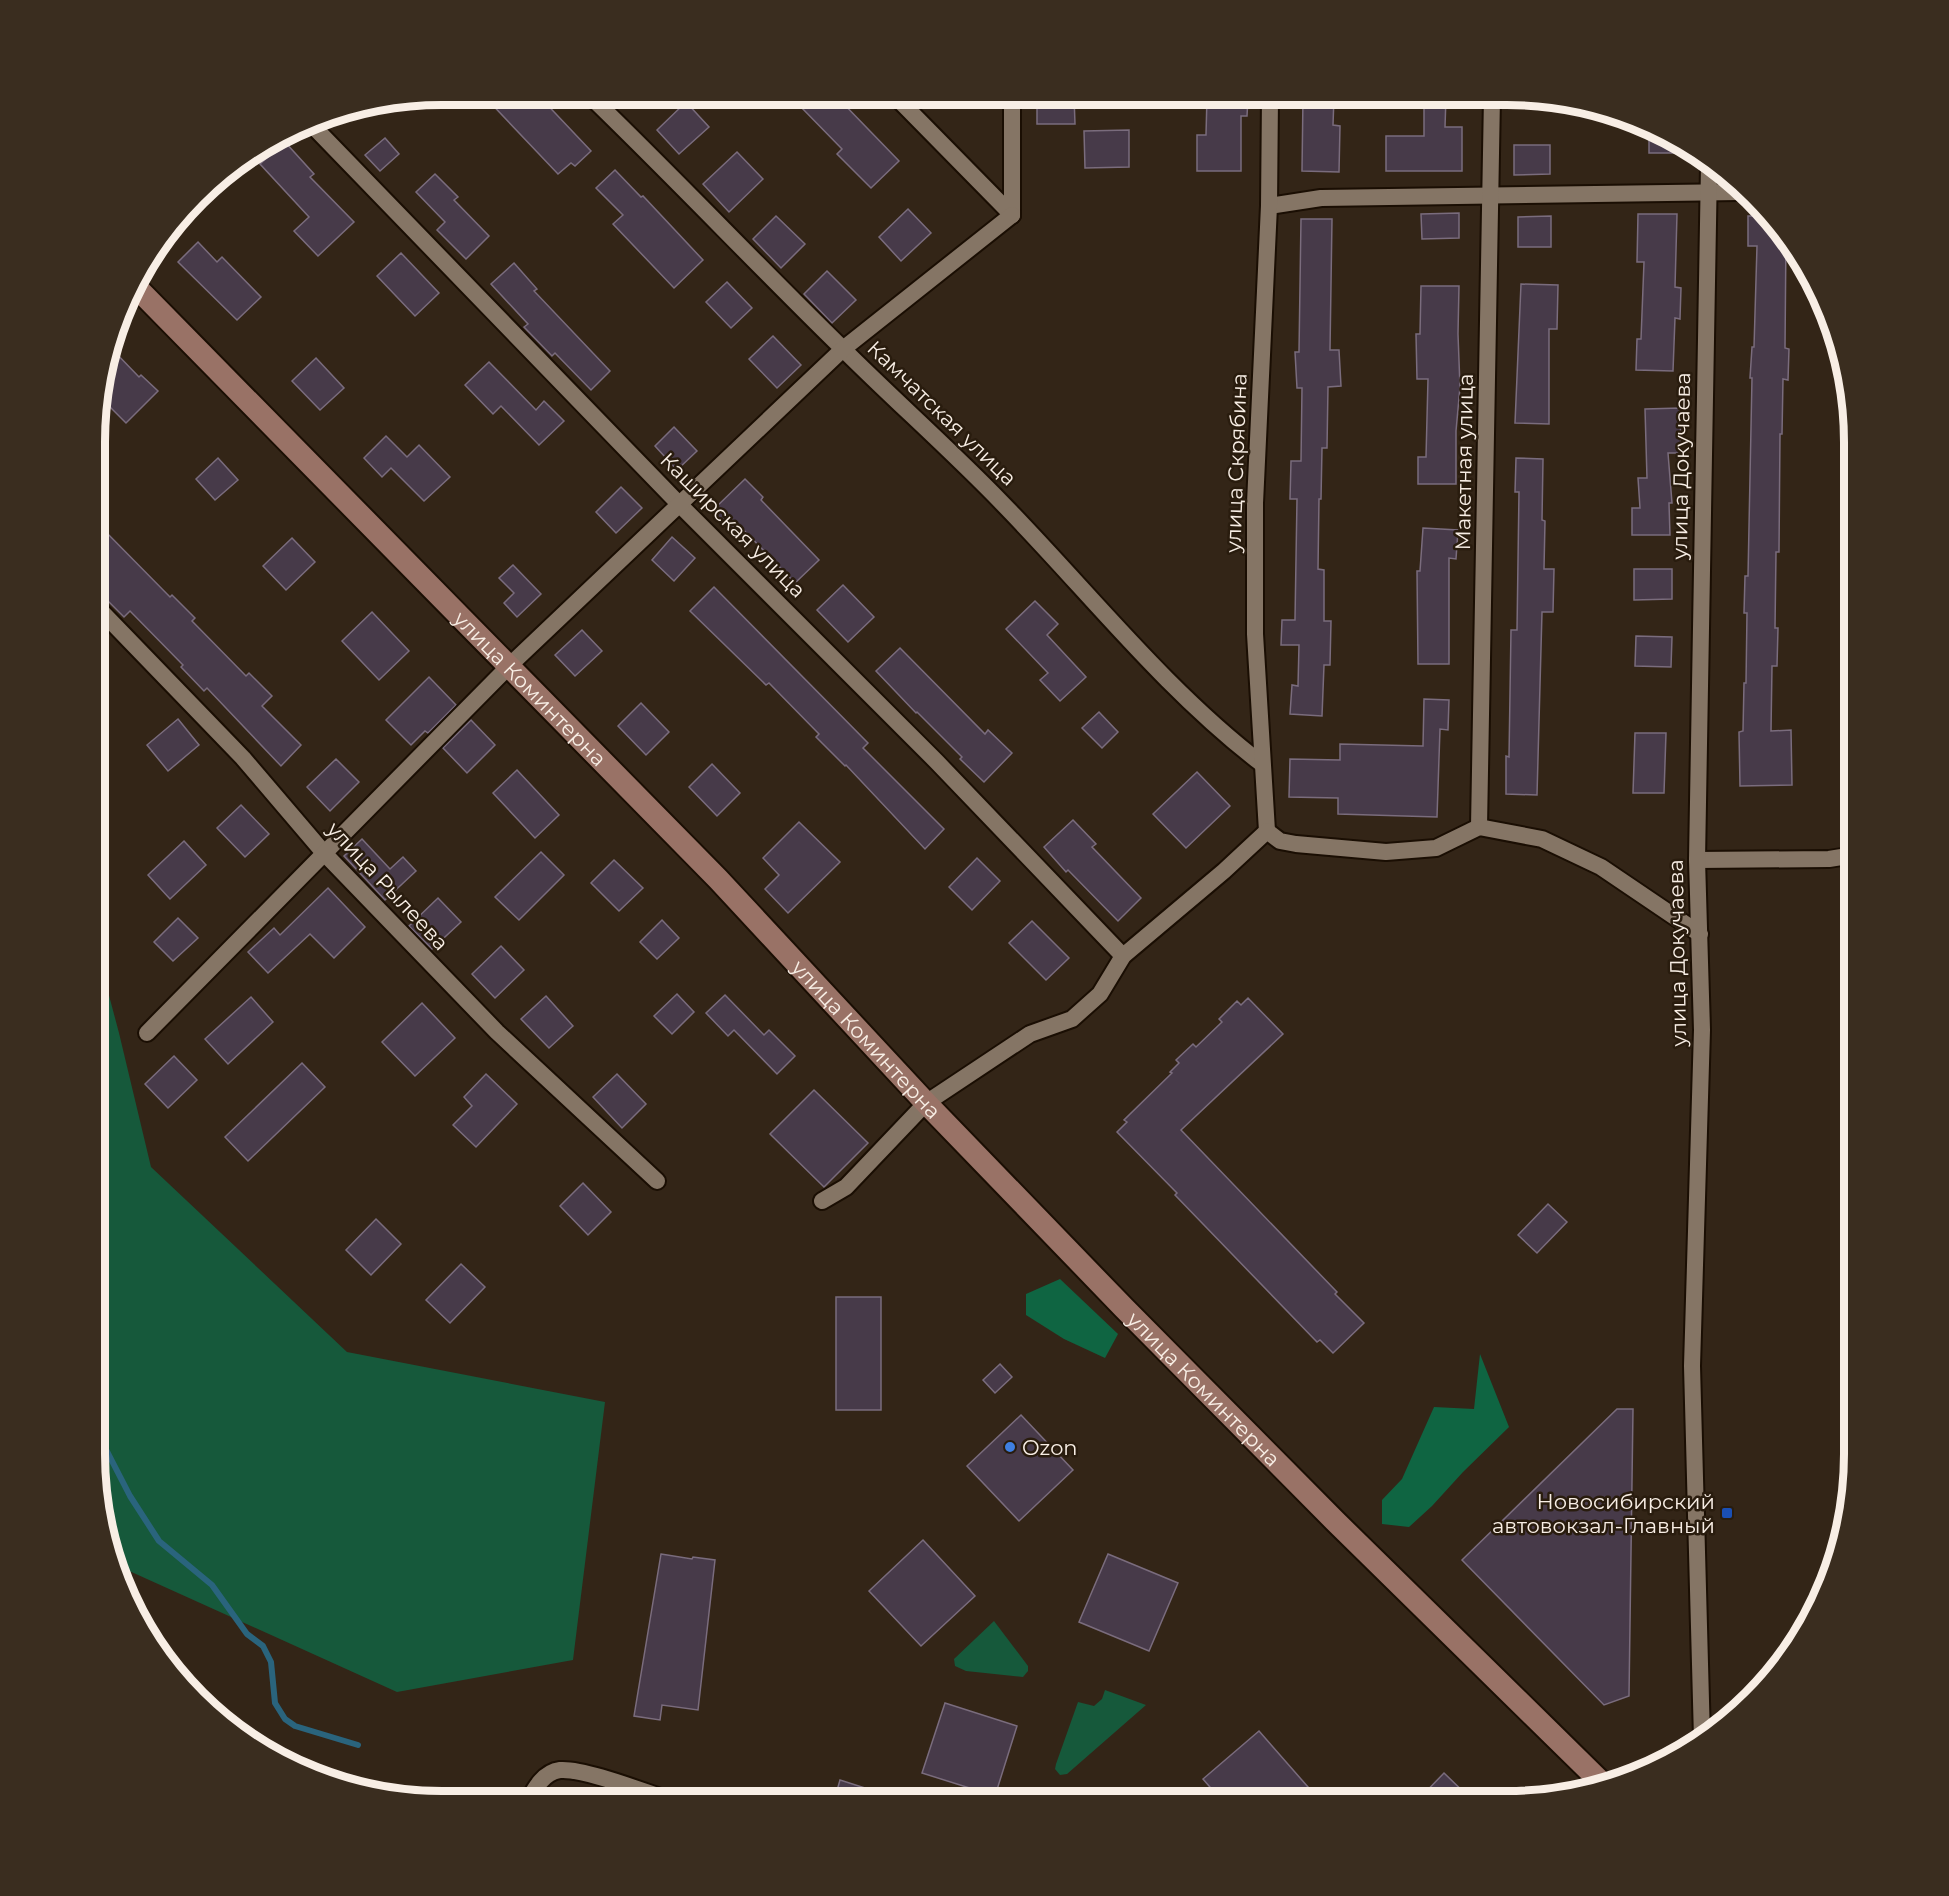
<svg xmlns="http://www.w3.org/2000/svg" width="1949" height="1896" font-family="Montserrat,sans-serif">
  <rect width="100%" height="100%" fill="#332517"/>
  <g fill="#16593b">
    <polygon points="98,954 119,1033 151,1167 347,1352 605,1402 573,1660 397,1692 116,1565 95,1476"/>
    <polygon points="994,1621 1028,1666 1028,1671 1023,1677 966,1671 955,1666 954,1659"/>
    <polygon points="1105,1690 1146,1705 1067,1774 1060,1775 1055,1769 1056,1764 1078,1702 1094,1706 1102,1699"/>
  </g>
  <g fill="#0f6542">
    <polygon points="1060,1279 1118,1334 1105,1358 1064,1339 1026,1315 1026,1294"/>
    <polygon points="1480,1354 1509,1427 1463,1472 1432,1506 1409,1527 1382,1524 1382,1500 1402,1479 1434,1407 1474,1409"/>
  </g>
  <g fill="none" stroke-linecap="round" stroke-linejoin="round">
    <polyline stroke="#2a647d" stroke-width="6" points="95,1428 130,1496 159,1541 212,1585 247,1634 263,1646 271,1662 275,1703 285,1719 295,1726 358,1745"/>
  </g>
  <g fill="#473a49" stroke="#7a6c7d" stroke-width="1.5">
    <polygon points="483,95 538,95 591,151 575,166 571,163 558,174"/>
    <polygon points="809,95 836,96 899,161 871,188 837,154 842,149 799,105"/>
    <polygon points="1037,96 1074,96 1075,124 1037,124"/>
    <polygon points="1207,97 1248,97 1247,116 1241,116 1241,171 1197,171 1197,135 1206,135"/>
    <polygon points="1303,97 1334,97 1333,125 1340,126 1339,172 1302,171"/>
    <polygon points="1424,97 1446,97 1445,127 1462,127 1462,171 1386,171 1386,136 1424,136"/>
    <polygon points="686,102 709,127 679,154 657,130"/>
    <polygon points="1129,130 1129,167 1085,168 1084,131"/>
    <polygon points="1649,130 1680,141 1694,153 1649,153"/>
    <polygon points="385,138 399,154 380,171 365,155"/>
    <polygon points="285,142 314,174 310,177 354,222 318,256 294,231 309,217 260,164"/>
    <polygon points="1514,145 1550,145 1550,174 1514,175"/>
    <polygon points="737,152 763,179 729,212 703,184"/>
    <polygon points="615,170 641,197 643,196 703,260 674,288 613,224 623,215 596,188"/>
    <polygon points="435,174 458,197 454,200 489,236 466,259 437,230 445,222 416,192"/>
    <polygon points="908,209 931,233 901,261 879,237"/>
    <polygon points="1459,213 1459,238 1422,239 1421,214"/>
    <polygon points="1638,214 1677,214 1675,287 1681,288 1680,319 1675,318 1673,371 1636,370 1637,339 1641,339 1644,262 1637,262"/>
    <polygon points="776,216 805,244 781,268 753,239"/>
    <polygon points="1551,216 1551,247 1518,247 1518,217"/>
    <polygon points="1748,216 1766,216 1782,230 1786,236 1785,348 1789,349 1788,380 1783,379 1782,434 1780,434 1779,552 1776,552 1775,628 1778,628 1777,666 1772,666 1771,731 1791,730 1792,785 1740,786 1739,732 1743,731 1744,683 1746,683 1747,613 1744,613 1745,576 1748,576 1752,378 1750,378 1752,347 1754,347 1757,246 1748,246"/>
    <polygon points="1301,219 1332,219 1330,350 1339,350 1341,386 1328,387 1327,448 1322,448 1321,499 1319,499 1318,569 1324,570 1324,621 1331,621 1330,665 1324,665 1322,716 1290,714 1292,685 1298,686 1299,645 1281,645 1282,620 1295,620 1297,499 1290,499 1291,461 1301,461 1302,388 1297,388 1295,352 1299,352"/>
    <polygon points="198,242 217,262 222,257 261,297 237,320 178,262"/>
    <polygon points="401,253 439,293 415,316 377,276"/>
    <polygon points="514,263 537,289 534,291 610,371 591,390 555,353 552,356 524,327 528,324 491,284"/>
    <polygon points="827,271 856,300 832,323 804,294"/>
    <polygon points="727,282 752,308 731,328 706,302"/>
    <polygon points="1521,284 1558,285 1557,329 1549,329 1549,424 1515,423"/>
    <polygon points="1421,286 1459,286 1458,334 1460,387 1456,431 1456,484 1418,484 1418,457 1426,457 1428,379 1417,379 1416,334 1420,334"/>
    <polygon points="773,336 801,365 777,388 749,359"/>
    <polygon points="111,348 139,377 141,375 158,391 126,423 101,398 101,375"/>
    <polygon points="316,358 344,388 320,410 292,381"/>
    <polygon points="489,362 536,410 544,401 564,421 539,445 501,406 493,414 465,385"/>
    <polygon points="1680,408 1681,453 1668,453 1672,503 1669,503 1670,535 1632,535 1632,508 1640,508 1638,478 1647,478 1645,409"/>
    <polygon points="674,427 697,451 677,470 655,446"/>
    <polygon points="386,436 407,457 419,445 450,477 424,501 391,468 382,477 364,458"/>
    <polygon points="218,458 238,480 215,500 196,479"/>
    <polygon points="1516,458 1543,459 1542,520 1545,521 1544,569 1554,569 1553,612 1542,612 1537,795 1506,794 1506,756 1509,757 1511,630 1517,630 1519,492 1515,492"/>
    <polygon points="745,479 763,497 761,500 819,560 795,583 737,523 731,530 712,511"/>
    <polygon points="621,487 642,508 616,533 596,512"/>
    <polygon points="100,526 170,597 172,595 195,618 192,621 246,676 249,673 272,696 262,706 301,745 281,766 207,688 204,691 181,667 183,665 130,611 124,617 100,593"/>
    <polygon points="1423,528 1458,530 1456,559 1449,558 1449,664 1418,664 1417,571 1420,571"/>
    <polygon points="672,537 695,558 674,581 652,560"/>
    <polygon points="292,538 315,562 286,590 263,566"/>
    <polygon points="513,565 541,594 517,617 504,603 514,593 499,578"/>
    <polygon points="1634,569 1672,569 1672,599 1634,600"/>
    <polygon points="843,585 874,617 848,642 817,610"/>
    <polygon points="714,587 868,743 863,748 944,829 925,849 846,765 845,766 816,737 819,734 769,683 766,685 690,611"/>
    <polygon points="1035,601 1058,624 1047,635 1086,677 1060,701 1040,680 1048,673 1006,629"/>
    <polygon points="372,612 409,651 379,680 342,641"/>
    <polygon points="582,630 602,651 575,676 555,655"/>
    <polygon points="1636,636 1672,637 1671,667 1635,666"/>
    <polygon points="900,648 985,734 988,730 1012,753 984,782 960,759 962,757 917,712 916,713 876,671"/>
    <polygon points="429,677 456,705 428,733 425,731 411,745 386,720"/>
    <polygon points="1424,699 1449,700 1448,730 1440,729 1437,817 1338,814 1338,798 1289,797 1290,759 1340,760 1340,744 1423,746"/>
    <polygon points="641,703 669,732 646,755 618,726"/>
    <polygon points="1099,712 1118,732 1102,748 1082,728"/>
    <polygon points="178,719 199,745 168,771 147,745"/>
    <polygon points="471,720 495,745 467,773 443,748"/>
    <polygon points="1635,733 1666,733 1664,793 1633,793"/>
    <polygon points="336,759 359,782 330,811 307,787"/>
    <polygon points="712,764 740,793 717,816 689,787"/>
    <polygon points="517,770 559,815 535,838 493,793"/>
    <polygon points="1197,772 1230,806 1186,848 1153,814"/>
    <polygon points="241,805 269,834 245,857 217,828"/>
    <polygon points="1073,820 1096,844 1092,847 1141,898 1118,921 1068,870 1066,872 1044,847"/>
    <polygon points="799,822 840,862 788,913 765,889 779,875 763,858"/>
    <polygon points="362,839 390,869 403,857 416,871 385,900 344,856"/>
    <polygon points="184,841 206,865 170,899 148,875"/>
    <polygon points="541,852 564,875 519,920 495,897"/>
    <polygon points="977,858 1000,881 972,910 949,887"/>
    <polygon points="614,860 643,888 619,911 591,883"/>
    <polygon points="328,888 365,927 334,958 310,934 268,973 248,952 274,928 280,935"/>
    <polygon points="438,898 461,922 432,949 409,926"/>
    <polygon points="178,918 198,938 173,961 154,942"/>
    <polygon points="662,920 679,938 657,959 640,942"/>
    <polygon points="1032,921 1069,958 1046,980 1009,943"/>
    <polygon points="501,946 524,970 495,998 472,974"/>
    <polygon points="677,994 694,1012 672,1034 654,1016"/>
    <polygon points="725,995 764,1035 769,1030 795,1056 777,1074 734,1030 728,1036 706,1013"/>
    <polygon points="546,996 573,1026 549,1048 521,1019"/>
    <polygon points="251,997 273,1022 228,1064 205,1039"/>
    <polygon points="1248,998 1283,1034 1181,1130 1337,1292 1335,1294 1364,1323 1333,1353 1320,1340 1317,1342 1175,1195 1177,1193 1117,1132 1127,1122 1124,1120 1172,1073 1170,1072 1179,1063 1176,1060 1193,1044 1196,1047 1222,1022 1219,1019 1237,1001 1241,1005"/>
    <polygon points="422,1003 455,1038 415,1076 382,1042"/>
    <polygon points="174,1056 197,1080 168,1108 145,1084"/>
    <polygon points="302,1063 325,1087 248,1161 225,1137"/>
    <polygon points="486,1074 517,1104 476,1147 453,1125 472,1106 464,1097"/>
    <polygon points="617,1074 646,1104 622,1128 593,1097"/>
    <polygon points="814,1090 868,1143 824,1187 770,1134"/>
    <polygon points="583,1183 611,1212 588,1235 560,1206"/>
    <polygon points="1548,1204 1567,1222 1537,1253 1518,1235"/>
    <polygon points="376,1219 401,1244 371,1275 346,1250"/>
    <polygon points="461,1264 485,1287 450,1323 426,1300"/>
    <rect x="836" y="1297" width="45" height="113"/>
    <polygon points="1000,1364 1012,1377 995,1393 983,1380"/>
    <polygon points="1617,1409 1633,1409 1629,1696 1604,1705 1462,1560"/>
    <polygon points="1021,1415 1073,1470 1019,1521 967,1466"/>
    <polygon points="923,1540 975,1596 921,1646 869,1591"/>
    <polygon points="661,1554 692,1559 693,1557 715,1560 698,1710 662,1705 660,1720 634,1716"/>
    <polygon points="1108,1554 1178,1583 1149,1651 1079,1622"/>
    <polygon points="945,1703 1017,1726 995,1796 922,1773"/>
    <polygon points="1259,1731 1308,1787 1292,1801 1222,1801 1203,1779"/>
    <polygon points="1444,1773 1473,1801 1417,1801"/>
    <polygon points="840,1780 893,1797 892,1801 834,1801"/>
  </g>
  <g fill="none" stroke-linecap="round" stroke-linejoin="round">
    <g stroke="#1a0e03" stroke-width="20">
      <g id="street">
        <path d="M589 95C675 178 757 265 842 348 895 401 951 450 1003 504 1088 591 1165 690 1262 764"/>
        <polyline points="895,96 1012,215"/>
        <polyline points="311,124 680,505 937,762 1123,956"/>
        <polyline points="1269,206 1321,198 1739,192"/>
        <polyline points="1012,215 1012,96"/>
        <polyline points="100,610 243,758 324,853 497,1032 657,1181"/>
        <polyline points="1479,827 1492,97"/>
        <polyline points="1267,831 1255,634 1255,503 1269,206 1270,97"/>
        <polyline points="1697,860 1829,859 1854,855"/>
        <polyline points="147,1033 509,666 843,349 1012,215"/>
        <polyline points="822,1201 846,1187 926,1103 1030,1034 1072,1019 1100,994 1123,956 1224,871 1267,831 1280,841 1296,844 1386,852 1436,848 1479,827 1542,839 1601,867 1700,934"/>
        <polyline points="1702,1738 1692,1366 1702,1030 1697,860 1709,166"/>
        <path d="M528 1801C535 1788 544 1772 560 1770 584 1768 647 1793 672 1801"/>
      </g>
    </g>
    <g stroke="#1a0e03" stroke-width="26">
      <g id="secondary">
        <path id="s1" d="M135 286 718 879 926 1103 1124 1308 1335 1521 1605 1786"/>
      </g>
    </g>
    <use href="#street" stroke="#857565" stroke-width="16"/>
    <use href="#secondary" stroke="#997266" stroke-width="22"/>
  </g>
  <circle fill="#3f7fe0" stroke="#291c0e" stroke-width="2" cx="1010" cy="1447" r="6"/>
  <rect fill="#1a4fb4" stroke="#291c0e" stroke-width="2" x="1721" y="1507" width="12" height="12" rx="3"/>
  <g text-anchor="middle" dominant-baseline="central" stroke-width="5" stroke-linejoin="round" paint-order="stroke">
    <g font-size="21" fill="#f8eee5" stroke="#291c0e">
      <text transform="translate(942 413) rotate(44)">Камчатская улица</text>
      <text transform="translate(1464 462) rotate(-89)">Макетная улица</text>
      <text transform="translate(1236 463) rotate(-88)">улица Скрябина</text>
      <text transform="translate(1681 466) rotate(-89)">улица Докучаева</text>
      <text transform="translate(733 525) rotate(45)">Каширская улица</text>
      <text stroke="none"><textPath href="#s1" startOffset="564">улица Коминтерна</textPath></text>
      <text transform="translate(388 886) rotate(47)">улица Рылеева</text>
      <text transform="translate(1677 953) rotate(-91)">улица Докучаева</text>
      <text stroke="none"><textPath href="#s1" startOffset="1050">улица Коминтерна</textPath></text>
      <text stroke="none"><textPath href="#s1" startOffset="1536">улица Коминтерна</textPath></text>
    </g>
    <g font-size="21" fill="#f8eee5" stroke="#291c0e" text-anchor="start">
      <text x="1022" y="1447">Ozon</text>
      <text x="1715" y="1501" text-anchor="end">Новосибирский<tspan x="1715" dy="24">автовокзал-Главный</tspan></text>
    </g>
  </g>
  <path d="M0 0H1949V1896H0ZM442 105H1507A337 337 0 0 1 1844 442V1454A337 337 0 0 1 1507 1791H442A337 337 0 0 1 105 1454V442A337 337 0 0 1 442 105Z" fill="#3a2d1f" fill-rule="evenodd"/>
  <path fill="none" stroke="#f8eee5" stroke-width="8" d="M442 105H1507A337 337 0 0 1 1844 442V1454A337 337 0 0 1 1507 1791H442A337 337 0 0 1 105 1454V442A337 337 0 0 1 442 105Z"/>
</svg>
